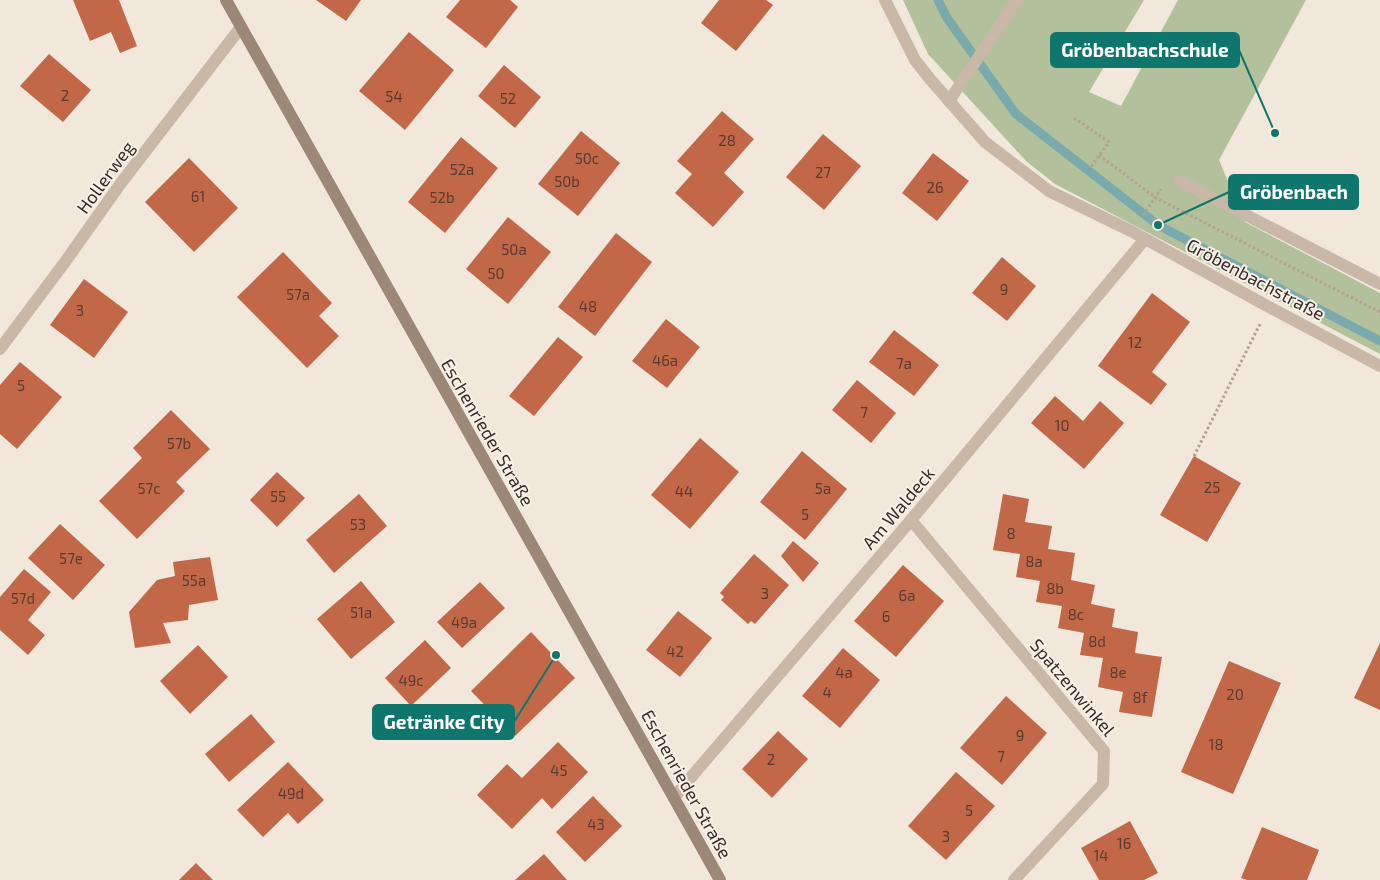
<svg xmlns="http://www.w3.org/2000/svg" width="1380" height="880" font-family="'Exo 2',sans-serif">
  <rect width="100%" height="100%" fill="#f1e7db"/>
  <polygon fill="#b3c09c" points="903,0 1144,0 1089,92 1121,106 1178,0 1306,0 1219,160 1245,222 1380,293 1380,354 1055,184 1026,161 928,54"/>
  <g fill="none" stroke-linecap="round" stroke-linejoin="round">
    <polyline stroke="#7baaad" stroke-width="9" points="938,0 947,18 1016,114 1158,225 1380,341"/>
  </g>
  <g fill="#c26848">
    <polygon points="73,0 119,0 137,46 120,53 111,32 90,41"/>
    <polygon points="316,0 361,0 346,21"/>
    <polygon points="460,0 510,0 518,7 486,48 446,17"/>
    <polygon points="719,0 766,0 773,5 736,51 701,23"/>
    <polygon points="409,32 454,70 405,130 359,91"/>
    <polygon points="49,54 91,90 63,122 20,86"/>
    <polygon points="504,65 541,97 515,128 478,96"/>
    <polygon points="722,111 754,139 724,173 744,192 713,227 675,193 692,174 677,161"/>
    <polygon points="581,131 620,163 578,216 538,184"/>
    <polygon points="823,134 861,166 824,210 786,177"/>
    <polygon points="461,137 498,168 445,233 408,202"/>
    <polygon points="933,153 969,181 937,221 902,193"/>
    <polygon points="189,158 238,208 194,252 145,202"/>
    <polygon points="508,217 551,252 508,304 466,269"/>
    <polygon points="616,233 652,262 595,336 558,307"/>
    <polygon points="283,252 332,303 319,316 339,336 307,368 237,297"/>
    <polygon points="1002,257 1036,286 1007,321 972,293"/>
    <polygon points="84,279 128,312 94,358 50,325"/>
    <polygon points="1152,293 1190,322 1152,372 1167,384 1151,405 1098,366"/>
    <polygon points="666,319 700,347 667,388 632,361"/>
    <polygon points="894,330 939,365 914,396 869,362"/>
    <polygon points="558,337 583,357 534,416 509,396"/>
    <polygon points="20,362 62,397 17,449 0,434 0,385"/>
    <polygon points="857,380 896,413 871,443 832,410"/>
    <polygon points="1055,396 1083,421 1100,401 1124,423 1084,469 1031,423"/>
    <polygon points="171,410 210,449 176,482 185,491 137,539 99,501 142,458 133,448"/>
    <polygon points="700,438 739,472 690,529 651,495"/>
    <polygon points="802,451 847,489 805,540 760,502"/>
    <polygon points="1194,456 1241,483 1207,542 1160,515"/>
    <polygon points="277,472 305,498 277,527 250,500"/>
    <polygon points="359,494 387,526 334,573 306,540"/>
    <polygon points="1003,494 1029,499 1025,522 1052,526 1048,549 1075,553 1071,580 1095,585 1091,604 1115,609 1112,627 1138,632 1135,653 1162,657 1152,717 1119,712 1123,692 1098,687 1103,658 1080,655 1084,633 1058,628 1062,606 1036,602 1040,581 1016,577 1020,554 993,550"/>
    <polygon points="60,524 105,565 73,600 28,558"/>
    <polygon points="793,541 819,563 803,582 781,556"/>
    <polygon points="754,554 789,585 755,624 751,621 748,624 721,600 724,597 720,593"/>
    <polygon points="210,557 218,600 189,605 188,620 163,623 171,643 135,648 129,612 157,580 175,576 173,562"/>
    <polygon points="903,565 944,601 896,657 854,621"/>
    <polygon points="24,569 51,592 28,620 45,635 28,655 0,630 0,597"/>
    <polygon points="361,581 395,622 351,659 317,619"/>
    <polygon points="480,582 505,608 462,648 437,622"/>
    <polygon points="678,611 712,638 680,677 646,650"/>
    <polygon points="531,632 575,678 515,736 471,691"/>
    <polygon points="425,640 451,668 411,706 385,678"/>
    <polygon points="1380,643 1380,710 1354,698"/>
    <polygon points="198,645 228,677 190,714 160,681"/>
    <polygon points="843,648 880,680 840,728 802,696"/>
    <polygon points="1229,661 1281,683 1233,794 1181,772"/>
    <polygon points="1006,696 1047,733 1002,785 960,748"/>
    <polygon points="251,714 275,742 229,782 205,754"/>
    <polygon points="778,731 808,759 772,798 742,769"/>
    <polygon points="558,742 588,772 552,809 542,798 512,829 477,795 507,764 522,778"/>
    <polygon points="288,762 324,800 298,824 288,813 263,837 237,810"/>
    <polygon points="956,772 995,806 946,860 908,826"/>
    <polygon points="593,796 622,826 585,862 556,832"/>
    <polygon points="1130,821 1158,873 1144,880 1099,880 1081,848"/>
    <polygon points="1262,827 1319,850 1307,880 1247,880 1241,878"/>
    <polygon points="544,854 567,880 515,880"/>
    <polygon points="196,863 213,880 179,880"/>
  </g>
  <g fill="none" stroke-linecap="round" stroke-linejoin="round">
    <g stroke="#b5a192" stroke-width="3" stroke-dasharray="2.5 2.5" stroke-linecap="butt">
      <polyline points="1074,118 1109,142 1090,168"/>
      <polyline points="1099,155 1156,198 1380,312"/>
      <polyline points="1143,215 1161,189"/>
      <polyline points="1194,456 1260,324"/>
    </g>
    <polyline stroke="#c9b7a8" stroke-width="12" points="949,101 1017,0"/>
    <g stroke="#c9b7a8" stroke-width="12">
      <polyline points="885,0 915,60 930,79 985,142 1049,191 1131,231 1269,307 1380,366"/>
      <polyline points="1180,181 1380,284"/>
      <polyline points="0,349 65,262 121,183 241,27"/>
      <polyline points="911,520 1104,751 1103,784 1014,880"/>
      <polyline points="675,796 911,520 1145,239"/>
    </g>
    <polyline stroke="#9c8779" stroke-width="12" points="226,0 720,880"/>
  </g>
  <g text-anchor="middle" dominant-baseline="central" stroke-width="4" stroke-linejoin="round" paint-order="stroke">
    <g font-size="15" fill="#593b30">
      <text x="65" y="95">2</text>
      <text x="394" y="96">54</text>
      <text x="508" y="98">52</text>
      <text x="727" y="140">28</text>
      <text x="587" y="158">50c</text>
      <text x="462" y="169">52a</text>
      <text x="823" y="172">27</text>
      <text x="567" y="181">50b</text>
      <text x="935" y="187">26</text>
      <text x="198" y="196">61</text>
      <text x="442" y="197">52b</text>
      <text x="514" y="249">50a</text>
      <text x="496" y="273">50</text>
      <text x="1004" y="289">9</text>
      <text x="298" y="294">57a</text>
      <text x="588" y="306">48</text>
      <text x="80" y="310">3</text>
      <text x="1135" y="342">12</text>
      <text x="665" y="360">46a</text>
      <text x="904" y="363">7a</text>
      <text x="21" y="385">5</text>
      <text x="864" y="412">7</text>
      <text x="1062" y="425">10</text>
      <text x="179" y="443">57b</text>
      <text x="1212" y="487">25</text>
      <text x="149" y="488">57c</text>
      <text x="823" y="488">5a</text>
      <text x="684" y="491">44</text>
      <text x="278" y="496">55</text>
      <text x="805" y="514">5</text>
      <text x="358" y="524">53</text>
      <text x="1011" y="533">8</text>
      <text x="71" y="558">57e</text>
      <text x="1034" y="561">8a</text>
      <text x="194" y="580">55a</text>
      <text x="1055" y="588">8b</text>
      <text x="765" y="593">3</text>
      <text x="907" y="595">6a</text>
      <text x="23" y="598">57d</text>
      <text x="361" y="612">51a</text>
      <text x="1076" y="614">8c</text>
      <text x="886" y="616">6</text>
      <text x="464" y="622">49a</text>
      <text x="1097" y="641">8d</text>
      <text x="675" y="651">42</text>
      <text x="844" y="672">4a</text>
      <text x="1118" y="672">8e</text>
      <text x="411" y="680">49c</text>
      <text x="827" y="692">4</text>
      <text x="1235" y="694">20</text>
      <text x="1140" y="697">8f</text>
      <text x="1020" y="735">9</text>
      <text x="1216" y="744">18</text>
      <text x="1001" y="756">7</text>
      <text x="771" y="759">2</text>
      <text x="559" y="770">45</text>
      <text x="291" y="793">49d</text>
      <text x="969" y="810">5</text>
      <text x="596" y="824">43</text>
      <text x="946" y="836">3</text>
      <text x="1124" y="843">16</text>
      <text x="1101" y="855">14</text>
    </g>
    <g font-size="18" fill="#362c28" stroke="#f9f1e7">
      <text transform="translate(105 177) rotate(-54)">Hollerweg</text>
      <text transform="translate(1256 279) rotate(28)">Gröbenbachstraße</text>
      <text transform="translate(488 432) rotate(60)">Eschenrieder Straße</text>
      <text transform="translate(898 508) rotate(-50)">Am Waldeck</text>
      <text transform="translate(1073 687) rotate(50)">Spatzenwinkel</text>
      <text transform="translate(687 784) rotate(61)">Eschenrieder Straße</text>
    </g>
  </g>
  <path fill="none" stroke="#0f766e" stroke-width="2" d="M1275 133L1239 50M1158 225L1229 192M556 655L514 722"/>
  <g fill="#0f766e" stroke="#f9f1e7" stroke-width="2">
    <circle cx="1275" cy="133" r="5"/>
    <circle cx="1158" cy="225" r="5"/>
    <circle cx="556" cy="655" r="5"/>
  </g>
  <g fill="#0f766e" stroke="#0f766e" stroke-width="2">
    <rect x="1051" y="33" width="188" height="34" rx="5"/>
    <rect x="1229" y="175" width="129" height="34" rx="5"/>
    <rect x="373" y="705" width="141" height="34" rx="5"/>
  </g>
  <g font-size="19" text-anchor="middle" font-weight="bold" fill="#fff">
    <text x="1145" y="57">Gröbenbachschule</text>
    <text x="1294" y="199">Gröbenbach</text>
    <text x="444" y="729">Getränke City</text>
  </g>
</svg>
